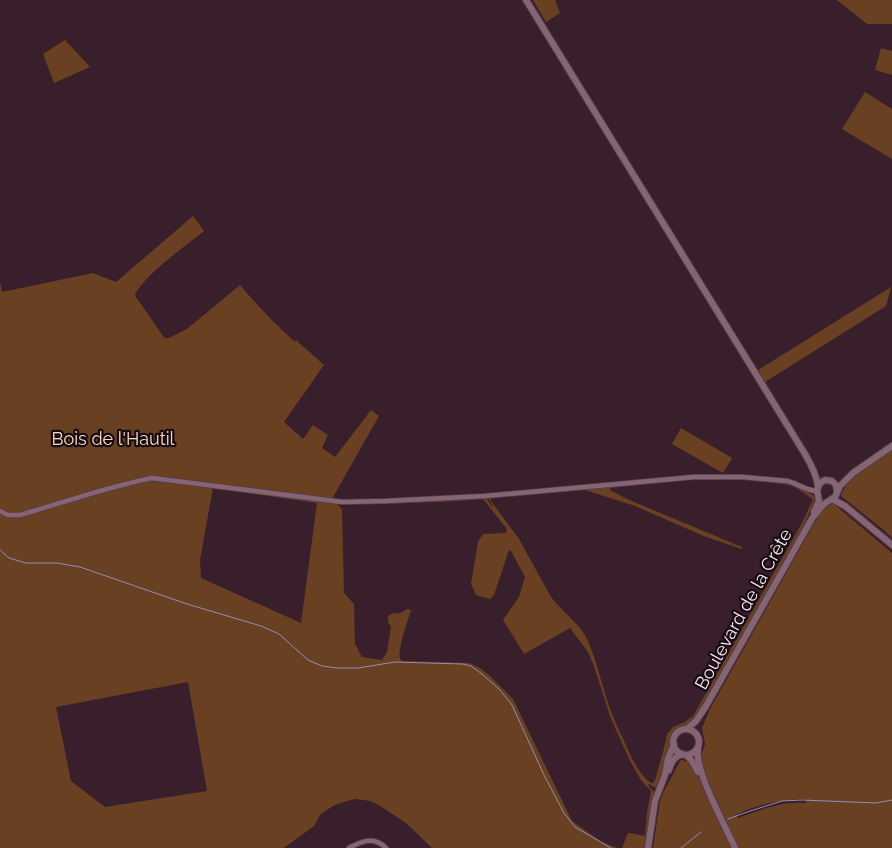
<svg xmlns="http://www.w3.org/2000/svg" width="892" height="848" font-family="Raleway,sans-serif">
  <rect width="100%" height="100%" fill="#391e2c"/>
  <g fill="#694021" fill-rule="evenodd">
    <polygon points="533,0 555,0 560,13 546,22"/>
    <polygon points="837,0 892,0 892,24 867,24"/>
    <polygon points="65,40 90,67 54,83 43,54"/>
    <polygon points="881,48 892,51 892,75 875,70"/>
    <polygon points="865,92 892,109 892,159 842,129"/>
    <path d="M193 216 204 231C182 249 150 270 135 294L136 297 163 336 165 338H169L187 329 240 285C257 305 275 324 295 342L296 340 324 365 284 422 303 439 313 425 328 435 322 448 335 457 371 410 379 416 332 499 342 509 344 593 354 604 355 644 362 657 382 660 387 652 391 627 388 622V616C394 612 395 614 400 613 404 612 405 609 409 609L411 611C408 619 397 652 400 658 400 659 401 660 402 661L469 663 480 668 490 676 513 699 572 821 602 842 617 848H432L406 823 377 804 370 801 356 799 347 801 335 805 325 811 320 815 314 826 284 848H0V282L2 292 93 273 116 282ZM213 488 317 503 301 623 201 578 200 560ZM188 682 207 791 105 807 71 781 56 707Z"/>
    <polygon points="891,287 886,306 765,382 758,370"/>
    <polygon points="681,428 732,458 723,473 672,444"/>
    <path d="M892 450V538L885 531 841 496C844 480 878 459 892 450Z"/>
    <path d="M705 477 743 479 791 483C799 486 805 492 813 495L815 499 802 530 698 714 691 723 678 728 672 735 670 750 665 760 664 774 659 786 656 788 649 784 648 785 656 794 653 806 647 848H622L628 833H630L645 836 647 813 651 791 641 780 629 759 610 716 594 666 588 652 570 628 524 654 503 620 519 597 525 577 511 551 509 550 494 595 490 599 476 595 471 584 478 542 483 534 506 533 507 529 483 499H482L441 502 374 504H342L481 497 487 499 492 507 493 506 489 499 491 497ZM694 479 750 480 789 485 796 488 813 499 802 523 693 716 685 722 673 727 667 734 664 748 655 780 653 783H651C639 774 632 759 626 745 620 733 614 720 609 706 602 685 597 662 588 641 580 623 563 613 551 597L519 539 491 501V498L585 490 635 506 706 537 742 549V547L627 499 610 490V488Z"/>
    <path d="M832 504H834L892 553V848H738L703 771 700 759 705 744 702 728 710 709 816 520 824 508ZM801 799H806V803C780 801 761 810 738 818L736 815C756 805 778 800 801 799Z"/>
    <polygon points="682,760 691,763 704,786 704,790 732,848 653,848 660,801 664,791 680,761"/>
  </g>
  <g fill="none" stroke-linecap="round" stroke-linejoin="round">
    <g stroke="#918eb6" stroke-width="1">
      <polyline points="0,550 9,558 26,563 57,563 80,567 187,604 261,626 279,634 308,660 322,666 337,668 358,668 395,662 463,664 471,666 482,674 500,690 512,705 544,775 564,813 575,827 611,848"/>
      <polyline points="728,819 750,811 782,801 802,800 876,803 892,800"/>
      <polyline points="681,848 701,832"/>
    </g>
    <g stroke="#543d49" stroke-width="6">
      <g id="street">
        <path d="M0 511 8 515H20L103 490 138 481 152 478 342 502 386 501 485 496 618 484 694 477H742L787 481C797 483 806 491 817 491"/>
        <path d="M349 848C362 841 374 836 386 848"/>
      </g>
    </g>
    <g stroke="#543d49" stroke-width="8">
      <g id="secondary">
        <path d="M526 0 805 454C811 464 816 474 818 486"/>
        <polyline points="832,499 845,506 892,545"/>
        <polyline points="814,512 819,501 817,490 820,483 825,480 832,481 836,485 837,491"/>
        <polyline points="687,729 696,721 706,706 813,517 824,504 835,497 840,486 853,473 892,446"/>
        <circle cx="686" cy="742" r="13"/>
        <path d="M698 749C694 770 726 827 735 848"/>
        <polyline points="686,755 692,761 698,772"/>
        <path d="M669 770C671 762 674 757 682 754"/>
        <polyline points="648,848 655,801 665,775 668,758 674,745"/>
      </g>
    </g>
    <use href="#street" stroke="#856474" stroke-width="4.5"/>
    <use href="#secondary" stroke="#856474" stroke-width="6"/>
  </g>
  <g text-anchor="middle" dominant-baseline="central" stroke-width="4.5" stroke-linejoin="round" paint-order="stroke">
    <g font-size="18" fill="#f8d8c3" stroke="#180c13">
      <text x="113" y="438">Bois de l'Hautil</text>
    </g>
    <g font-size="18" fill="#fae7f0" stroke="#180c13">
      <text transform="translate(743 609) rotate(-61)">Boulevard de la Crête</text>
    </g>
  </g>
</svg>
